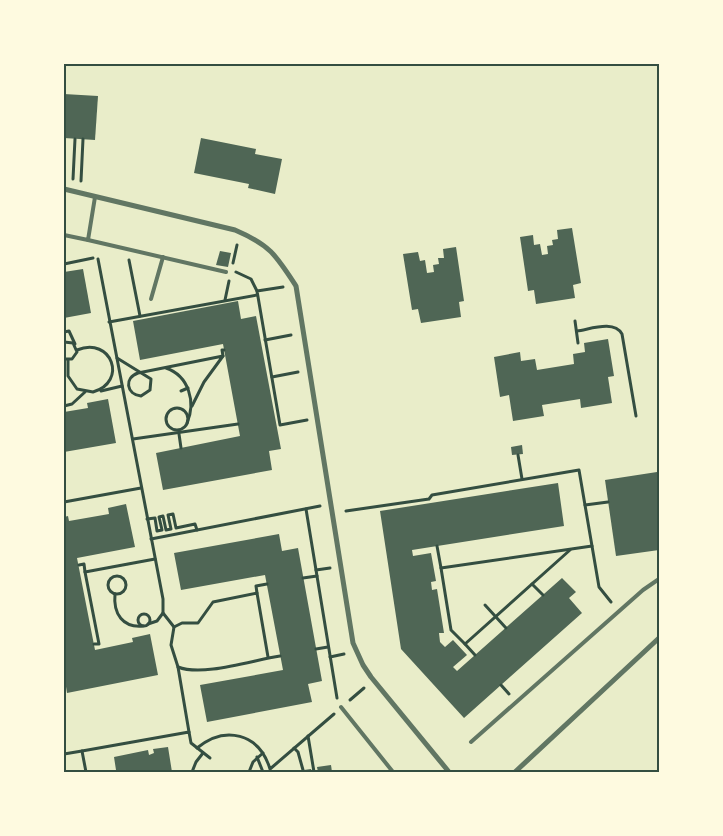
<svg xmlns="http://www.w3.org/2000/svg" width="723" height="836" font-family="Overpass,sans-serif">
  <rect width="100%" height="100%" fill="#e9edc9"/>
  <g fill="#4f6655">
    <polygon points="64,94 98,96 95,140 64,138"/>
    <polygon points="201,138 256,149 255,154 282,159 275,194 248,188 249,184 194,173"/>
    <polygon points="572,228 581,283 573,285 575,298 536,304 534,290 528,291 520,237 533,235 534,245 540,244 542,255 548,254 547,246 553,245 552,240 558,239 557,230"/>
    <polygon points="456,247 464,301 459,302 461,317 421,323 418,309 412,310 403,254 418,252 420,261 425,260 427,273 434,272 433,265 439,264 438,258 444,258 443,249"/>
    <polygon points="220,251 231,253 228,267 216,265"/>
    <polygon points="83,269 91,313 64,318 64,272"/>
    <polygon points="238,301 241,319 256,316 281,449 269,451 272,470 163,490 156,453 240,436 223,344 140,360 133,321"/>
    <polygon points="608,339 614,376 608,377 612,403 581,408 580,399 542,405 544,416 513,421 509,395 500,397 494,357 520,352 521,361 535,359 537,370 574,364 573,354 585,352 584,343"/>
    <polygon points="108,399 116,443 64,452 64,412 88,408 87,403"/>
    <polygon points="522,445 523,454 512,455 511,447"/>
    <polygon points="657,472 659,550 616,556 605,480"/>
    <polygon points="558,483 564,526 412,550 413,556 431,553 436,581 431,582 432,590 437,589 444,633 439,633 440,642 445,647 453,640 467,655 453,667 457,671 562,578 576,592 569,598 582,613 464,718 401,649 380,511"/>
    <polygon points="126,504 135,547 77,558 95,650 133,642 132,638 150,634 158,675 67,693 64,674 64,517 68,516 69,521 109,514 108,508"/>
    <polygon points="279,534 282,551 298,548 322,681 308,684 312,702 207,722 200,685 283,670 265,575 181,590 174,553"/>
    <polygon points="168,747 172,772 121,772 121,770 116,770 114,757 148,750 149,755 154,753 153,749"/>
    <polygon points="331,765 332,772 318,772 317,767"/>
    <polygon points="311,769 312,772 297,772 297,771"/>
  </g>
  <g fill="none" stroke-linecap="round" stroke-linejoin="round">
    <g stroke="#344e41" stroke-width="3">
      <polyline points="73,179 75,139"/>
      <polyline points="81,181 83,139"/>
      <polyline points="98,259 163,599 163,613 174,627"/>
      <polyline points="129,260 140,316"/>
      <polyline points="233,263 237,245"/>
      <polyline points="64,264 93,258"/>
      <polyline points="236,272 251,279 257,291"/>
      <polyline points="283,287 257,291 280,425 307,420"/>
      <polyline points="225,300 229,281"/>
      <polyline points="575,321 578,343"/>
      <polyline points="109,322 257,295"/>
      <path d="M577 331C591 329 614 320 622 334L636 416"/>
      <polyline points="64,332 69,331 75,344"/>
      <polyline points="265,340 291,335"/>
      <polyline points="64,342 73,343 77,352 72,359 64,359"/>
      <polyline points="223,356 222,350 224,350"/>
      <path d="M117 358 151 379 150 390 141 396C126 394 124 378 138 373L223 356 204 382 192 406"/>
      <path d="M68 360V376L77 389 93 392C128 382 112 336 77 350"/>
      <path d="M166 368C189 376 196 402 187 423"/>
      <polyline points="272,377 298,372"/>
      <polyline points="101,391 122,386"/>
      <polyline points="181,391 188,388"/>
      <polyline points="64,406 72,404 85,392"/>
      <circle cx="177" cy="419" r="11"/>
      <polyline points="179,434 181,448"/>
      <polyline points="133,439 238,424"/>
      <polyline points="518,455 522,479"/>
      <polyline points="64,502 141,488"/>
      <polyline points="585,505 608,502"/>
      <polyline points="306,509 337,698"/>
      <polyline points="346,511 429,499 432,495 579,470 599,587 611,602"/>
      <polyline points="147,519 155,518 157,531 162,530 159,517 163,516 166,530 171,529 168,515 173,514 176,528 195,524 197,530"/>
      <polyline points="151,539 320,506"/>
      <polyline points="437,546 441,568 592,546"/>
      <polyline points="79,565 84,564 85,572 155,559"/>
      <polyline points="441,568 451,630 465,644 570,550"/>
      <polyline points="316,570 330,568"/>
      <polyline points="85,572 99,644 94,644"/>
      <circle cx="117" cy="585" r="9"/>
      <polyline points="303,578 317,576"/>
      <polyline points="532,584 543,595"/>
      <polyline points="257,593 256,586 267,584"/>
      <path d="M115 594C113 614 123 628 143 626"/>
      <polyline points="485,605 506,628"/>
      <circle cx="144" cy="620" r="6"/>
      <polyline points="148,624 157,621 163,613"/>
      <polyline points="465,644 475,655"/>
      <polyline points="316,649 328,647"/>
      <polyline points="330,657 344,654"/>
      <path d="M178 667C203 677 253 660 280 656"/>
      <polyline points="501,685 509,694"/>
      <polyline points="350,700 364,688"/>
      <polyline points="189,732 178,667 171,645 174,627 182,623 198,623 213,602 257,593 268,657"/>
      <polyline points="308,736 314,772"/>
      <path d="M197 748C225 725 259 733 270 769L334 714"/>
      <polyline points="294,748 298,752 303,770"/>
      <polyline points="82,751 189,732 191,743 210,758"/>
      <polyline points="64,754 82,751 86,772"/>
      <polyline points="257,757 263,772"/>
      <polyline points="192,772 196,762 203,753"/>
      <polyline points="249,772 253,762 263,753"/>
    </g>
    <g stroke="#617663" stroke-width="4">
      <polyline points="64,235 88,240 95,197"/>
      <polyline points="88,240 226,272"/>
      <polyline points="151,299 163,257"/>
      <polyline points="341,707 393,772"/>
      <polyline points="471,742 643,590 659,579"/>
    </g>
    <g stroke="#617663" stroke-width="5">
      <path d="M64 189 235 230C270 245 276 255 296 286L353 643 363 665 371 677 449 772"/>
      <polyline points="515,772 659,638"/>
    </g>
  </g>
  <rect width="723" height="836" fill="none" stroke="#fefae0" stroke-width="130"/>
  <rect x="65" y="65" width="593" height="706" fill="none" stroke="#344e41" stroke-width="2"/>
</svg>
